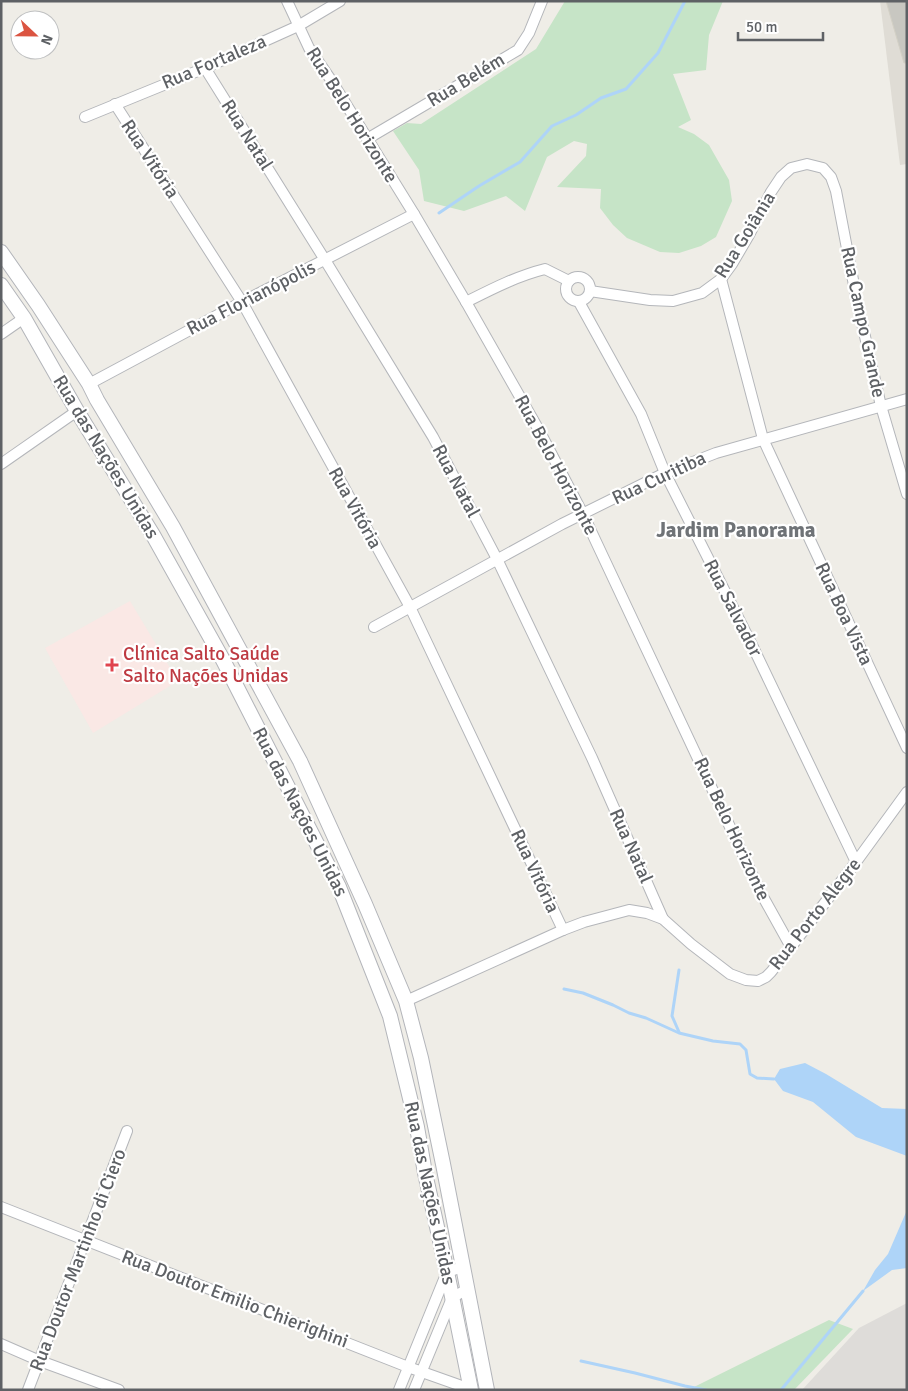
<svg xmlns="http://www.w3.org/2000/svg" width="908" height="1391" font-family="Signika,sans-serif">
  <rect width="100%" height="100%" fill="#efede7"/>
  <polygon fill="#dedcd9" points="907,1303 907,1390 802,1390 859,1328"/>
  <polygon fill="#dfdcd5" points="880,1 907,1 907,164 900,165"/>
  <polygon fill="#fae8e5" points="130,601 178,681 93,733 45,648"/>
  <g fill="#c6e4c7">
    <polygon points="565,1 723,1 709,35 706,70 673,74 691,120 678,127 694,134 709,145 729,180 732,201 716,237 701,246 679,253 660,252 627,238 613,225 600,208 601,189 557,187 586,156 587,144 574,141 547,157 525,211 506,196 464,211 424,201 419,170 393,131 407,123 421,124 536,49"/>
    <polygon points="829,1320 853,1329 794,1390 692,1390 692,1388"/>
  </g>
  <g fill="#aed4f8">
    <polygon points="805,1063 826,1074 882,1108 907,1109 907,1156 856,1137 813,1102 783,1091 774,1079 780,1069"/>
    <polygon points="907,1210 907,1268 892,1270 863,1291 875,1270 888,1254"/>
  </g>
  <g fill="none" stroke-linecap="round" stroke-linejoin="round">
    <g stroke="#aed4f8" stroke-width="3">
      <polyline points="439,213 479,186 520,162 552,126 576,115 601,98 626,89 658,53 685,1"/>
      <polyline points="564,989 583,993 613,1005 629,1013 646,1018 679,1033 713,1041 740,1044 746,1050 750,1074 757,1078 774,1079"/>
      <polyline points="679,1032 672,1016 679,970"/>
      <polyline points="581,1361 635,1373 685,1386 706,1390"/>
      <polyline points="781,1390 863,1291"/>
    </g>
  </g>
  <polygon fill="#c8c7c1" stroke="#d3d0c5" points="886,1 907,1 907,63 904,63"/>
  <g fill="none" stroke-linecap="round" stroke-linejoin="round">
    <g stroke="#b4b6ba" stroke-width="12">
      <g id="street">
        <polyline points="287,1 309,48 331,80 414,214 466,302 540,432 583,514 762,895 791,947"/>
        <polyline points="205,68 325,260 433,437 497,559 592,758 663,919"/>
        <polyline points="115,104 242,302 410,607 563,930"/>
        <polyline points="85,117 205,68 298,26 340,1"/>
        <polyline points="367,139 518,50 529,33 542,1"/>
        <circle cx="578" cy="289" r="12"/>
        <polyline points="721,279 763,439 907,748"/>
        <polyline points="590,291 650,300 673,301 702,293 721,279 732,264 749,235 771,192 781,177 791,168 807,164 823,168 831,177 836,191 858,306 881,406 907,494"/>
        <path d="M466 302C492 289 517 276 545 269L569 281"/>
        <polyline points="579,302 641,414 665,473 752,645 856,862"/>
        <polyline points="1,334 24,318"/>
        <polyline points="89,384 242,302 414,214"/>
        <polyline points="1,464 77,411"/>
        <polyline points="374,627 562,524 665,473 716,453 907,399"/>
        <polyline points="406,1001 563,930 584,922 629,910 647,913 663,919 691,944 730,974 746,980 758,981 766,977 771,972 791,947 856,862 907,792"/>
        <polyline points="1,1207 408,1367 470,1389"/>
        <polyline points="1,1344 40,1361 119,1390"/>
        <polyline points="28,1390 127,1131"/>
        <polyline points="399,1390 447,1272 463,1267"/>
        <polyline points="414,1390 452,1298 467,1289"/>
      </g>
    </g>
    <g stroke="#b3b5ba" stroke-width="16">
      <g id="secondary">
        <polyline points="1,252 38,305 89,384 97,400 173,527 300,761 365,904 406,1001 421,1058 443,1164 487,1390"/>
        <polyline points="1,285 24,318 77,411 153,535 223,660 339,887 390,1016 417,1127 425,1173 447,1272 471,1390"/>
      </g>
    </g>
    <use href="#street" stroke="#fff" stroke-width="10"/>
    <use href="#secondary" stroke="#fff" stroke-width="14"/>
  </g>
  <path fill="#e0444e" stroke="#fff" stroke-width="2" d="M109.5 657.5h5v5h5v5h-5v5h-5v-5h-5v-5h5z"/>
  <g text-anchor="middle" dominant-baseline="central" stroke-width="4.5" stroke-linejoin="round" paint-order="stroke">
    <g font-size="19" fill="#5e6165" stroke="#fff">
      <text transform="translate(214 62) rotate(-23)">Rua Fortaleza</text>
      <text transform="translate(466 80) rotate(-31)">Rua Belém</text>
      <text transform="translate(352 115) rotate(58)">Rua Belo Horizonte</text>
      <text transform="translate(247 135) rotate(58)">Rua Natal</text>
      <text transform="translate(150 159) rotate(57)">Rua Vitória</text>
      <text transform="translate(745 235) rotate(-58)">Rua Goiânia</text>
      <text transform="translate(251 298) rotate(-27)">Rua Florianópolis</text>
      <text transform="translate(863 322) rotate(78)">Rua Campo Grande</text>
      <text transform="translate(106 457) rotate(59)">Rua das Nações Unidas</text>
      <text transform="translate(556 465) rotate(62)">Rua Belo Horizonte</text>
      <text transform="translate(659 478) rotate(-25)">Rua Curitiba</text>
      <text transform="translate(456 481) rotate(62)">Rua Natal</text>
      <text transform="translate(355 508) rotate(61)">Rua Vitória</text>
      <text transform="translate(733 608) rotate(63)">Rua Salvador</text>
      <text transform="translate(844 614) rotate(65)">Rua Boa Vista</text>
      <text transform="translate(300 812) rotate(63)">Rua das Nações Unidas</text>
      <text transform="translate(732 829) rotate(65)">Rua Belo Horizonte</text>
      <text transform="translate(631 846) rotate(66)">Rua Natal</text>
      <text transform="translate(535 871) rotate(65)">Rua Vitória</text>
      <text transform="translate(815 914) rotate(-52)">Rua Porto Alegre</text>
      <text transform="translate(430 1193) rotate(78)">Rua das Nações Unidas</text>
      <text transform="translate(78 1260) rotate(-69)">Rua Doutor Martinho di Ciero</text>
      <text transform="translate(235 1299) rotate(21)">Rua Doutor Emilio Chierighini</text>
    </g>
    <g font-size="19" fill="#be3a42" stroke="#fff" text-anchor="start">
      <text x="123" y="654">Clínica Salto Saúde<tspan x="123" dy="22">Salto Nações Unidas</tspan></text>
    </g>
    <g font-size="21" font-weight="bold" fill="#6f7377" stroke="#fff">
      <text x="736" y="530">Jardim Panorama</text>
    </g>
  </g>
  <rect width="908" height="1391" fill="none" stroke="#5e6165" stroke-width="5"/>
  <g transform="translate(35 35) rotate(112)"><circle r="24" fill="#ffffff" stroke="#bfc0c1"/>
  <path d="M0-4L9 19L0 12L-9 19Z" fill="#db5441"/>
  <text y="-8" font-size="14" font-weight="bold" text-anchor="middle" fill="#5e6165">N</text>
  </g>
  <path d="M738 32v8h85v-8" fill="none" stroke="#5e6165" stroke-width="2.5"/>
  <text x="746" y="32" font-size="15" fill="#5e6165" stroke="#ffffff" stroke-width="4" paint-order="stroke">50 m</text>
</svg>
